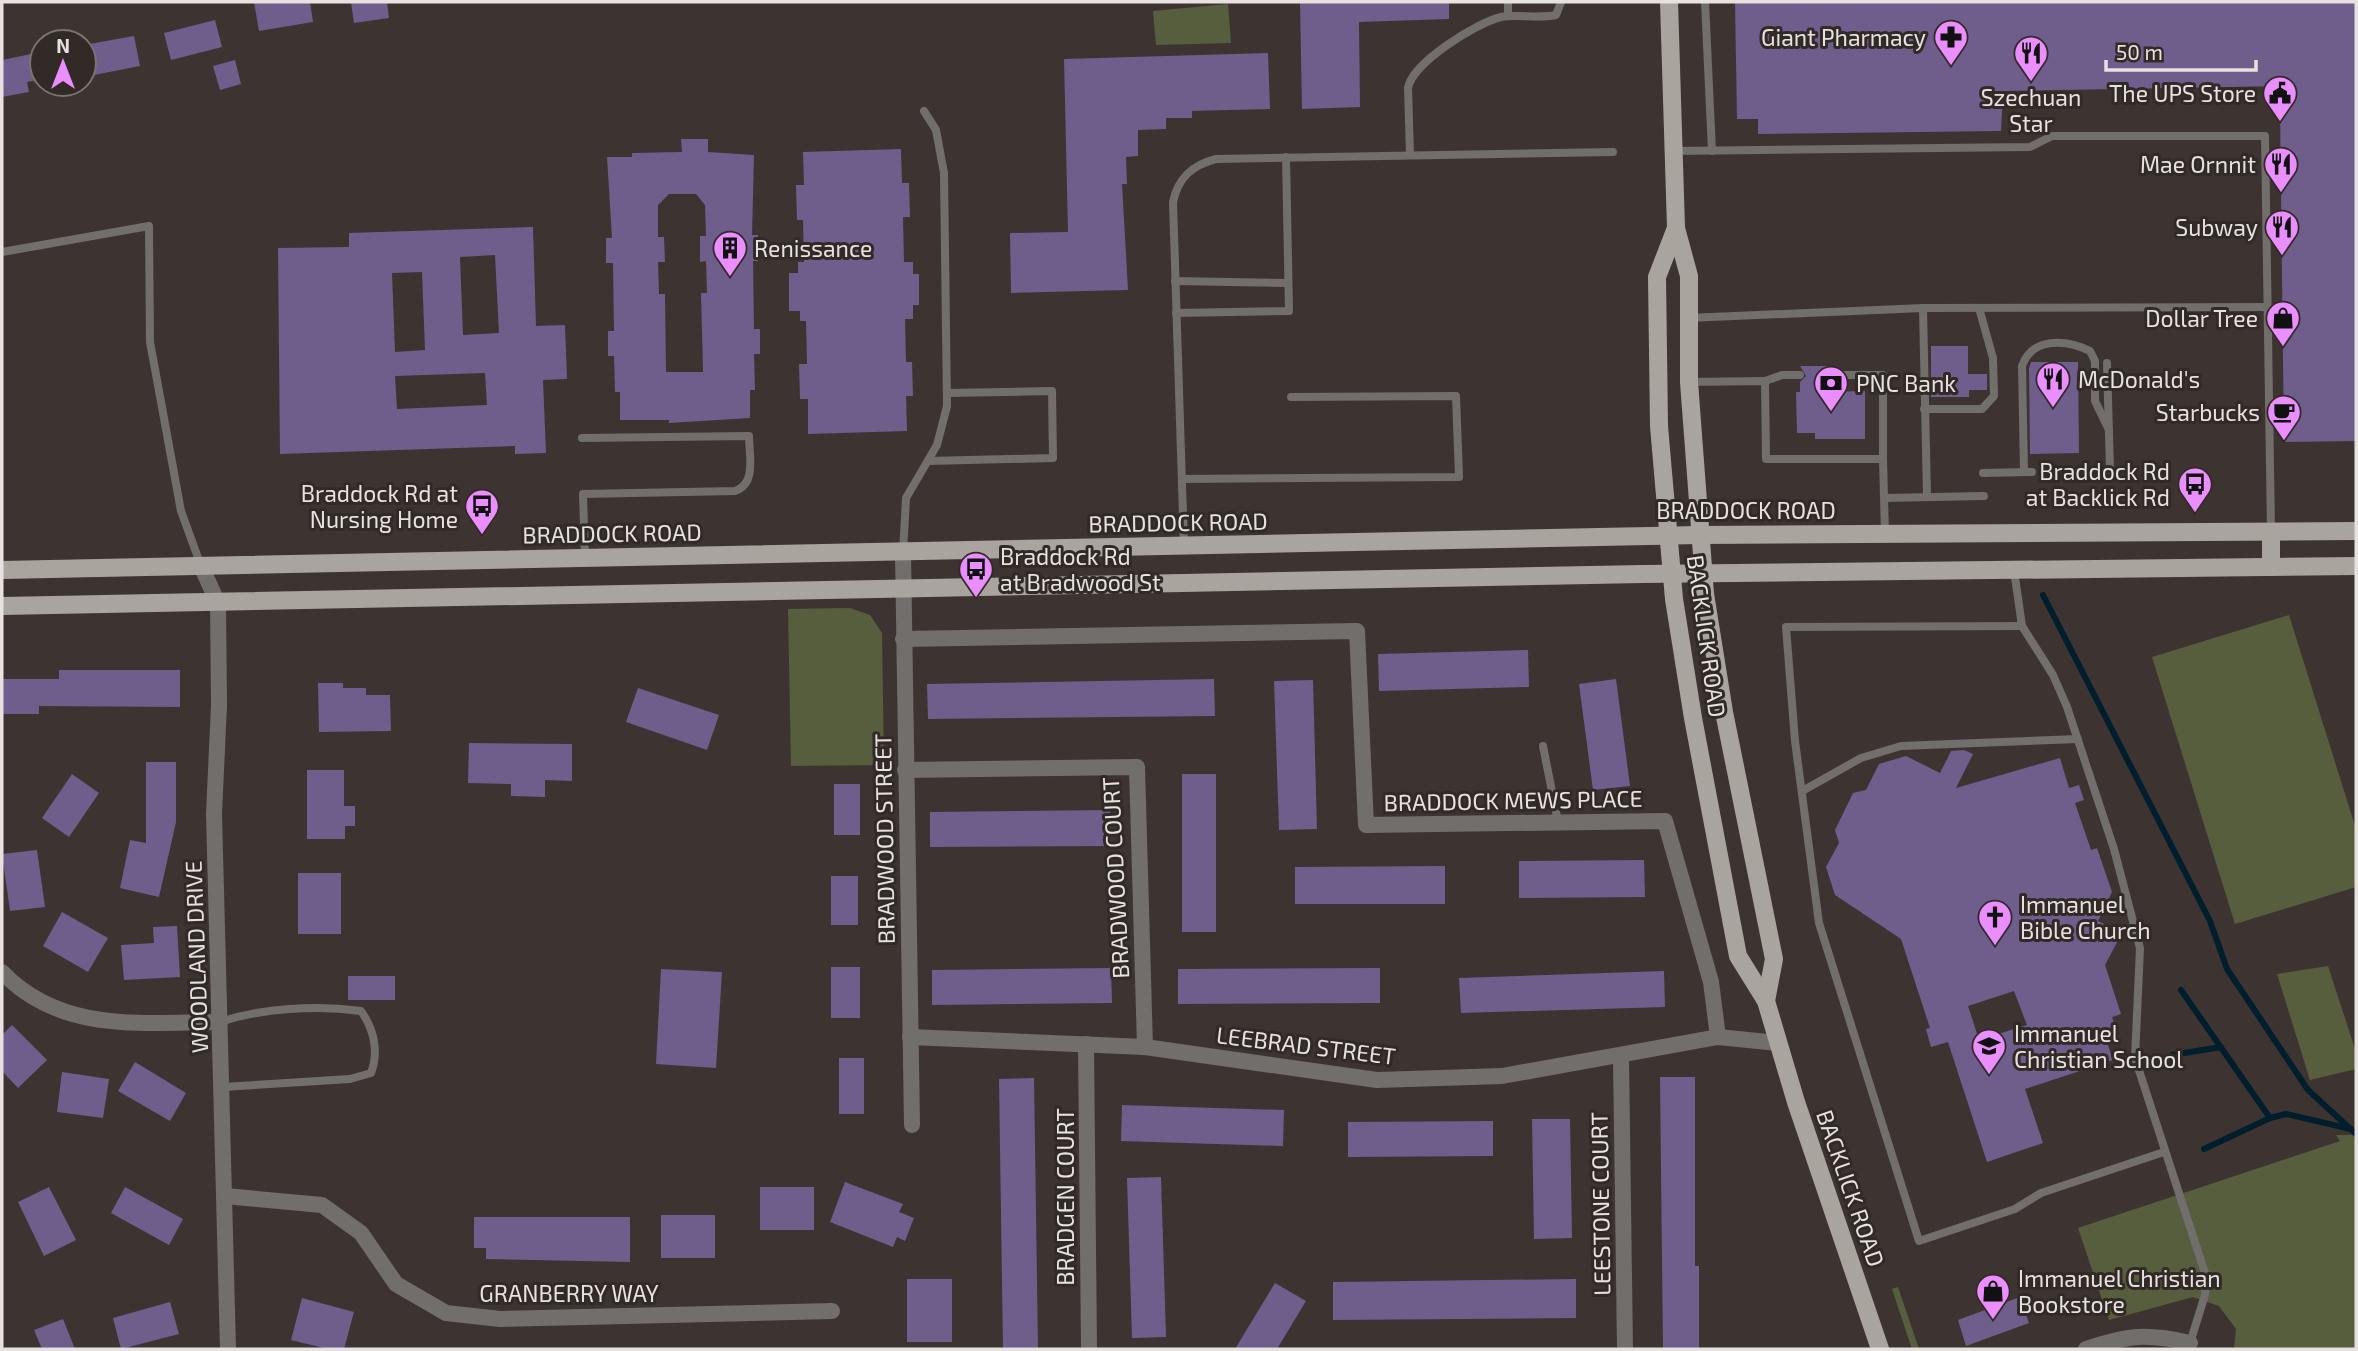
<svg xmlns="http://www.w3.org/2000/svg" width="2358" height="1351" font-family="'Exo 2',sans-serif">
  <rect width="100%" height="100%" fill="#3d3431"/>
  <g fill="#575e3d">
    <polygon points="1228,4 1231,43 1156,45 1153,11"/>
    <polygon points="850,608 870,615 882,633 884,765 791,766 788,609"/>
    <polygon points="2289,615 2356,829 2356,887 2235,924 2152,657"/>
    <polygon points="2328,966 2356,1052 2356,1069 2310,1080 2277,974"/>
    <polygon points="2336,1135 2356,1135 2356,1349 2234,1349 2236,1329 2219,1306 2193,1297 2109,1320 2078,1228 2340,1141"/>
    <polygon points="1898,1287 1919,1349 1912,1349 1892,1289"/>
  </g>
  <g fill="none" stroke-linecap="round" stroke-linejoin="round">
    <g stroke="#001e2c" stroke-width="6">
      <polyline points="2043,595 2210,921 2227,969 2308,1090 2356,1134"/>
      <polyline points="2181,990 2270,1118"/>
      <polyline points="2172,1055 2221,1047"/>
      <polyline points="2204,1149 2270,1118 2286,1114 2351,1129"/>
    </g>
  </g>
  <g fill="#6f5d8c" fill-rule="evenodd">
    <polygon points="254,2 310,2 313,22 259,31"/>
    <polygon points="351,2 387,2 389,18 354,23"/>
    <polygon points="1300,2 1449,2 1449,19 1359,22 1360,107 1302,109"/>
    <polygon points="1735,2 2356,2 2356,441 2284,442 2280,109 2284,86 2003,91 2001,131 1758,134 1758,119 1737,119"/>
    <polygon points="215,20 222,47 171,60 164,33"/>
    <polygon points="134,36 140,66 84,77 84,45"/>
    <polygon points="36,53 42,79 27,82 29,92 2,97 2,60"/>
    <polygon points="1268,53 1270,109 1192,111 1192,118 1166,118 1166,129 1138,130 1138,156 1126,157 1127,184 1122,184 1128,290 1011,293 1010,233 1068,232 1064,59"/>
    <polygon points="235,60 241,84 220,90 213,66"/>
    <path d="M681 139H708V152L754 155 752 235H758V261H753L754 329H760V354H754L755 390H750V418L669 423V420H620V392H615L614 356H608V331H614L613 263H606V238H612L607 157H632V153L682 152ZM669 194H696L705 205 706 236H700V262L706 261 707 293H701L703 372H666L665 294H659L658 262H665L664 237H658V205Z"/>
    <polygon points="901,149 902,183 909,183 910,217 903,217 904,262 913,262 913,274 919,274 919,305 913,305 913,319 905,319 906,362 912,362 913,396 906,396 907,431 808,434 808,399 800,399 799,364 807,364 806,321 800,321 800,311 789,311 789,273 798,273 798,262 804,262 803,220 797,220 796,185 804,185 803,152"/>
    <path d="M533 227 536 326 565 325 567 379 543 380 546 453 515 454V446L280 454 278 248 349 247V233ZM495 255 499 333 463 335 460 257ZM422 272 425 350 395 352 392 273ZM485 373 487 405 397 409 395 376Z"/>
    <polygon points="1931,346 1968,346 1968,374 1987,374 1987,390 1969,390 1969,397 1931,397"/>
    <polygon points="2031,362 2078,362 2079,453 2030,454 2029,368"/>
    <polygon points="1800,366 1828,366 1822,376 1828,382 1828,392 1865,391 1865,439 1815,439 1815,433 1797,433 1796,392 1800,392 1800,382 1806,376"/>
    <polygon points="1528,650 1529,687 1379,691 1378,654"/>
    <polygon points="59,670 180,670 180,707 39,706 39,714 2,714 2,679 59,679"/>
    <polygon points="1214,679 1215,716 928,719 927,684"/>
    <polygon points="1616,679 1630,786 1593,790 1579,684"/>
    <polygon points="1313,680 1317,829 1279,830 1274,681"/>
    <polygon points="318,683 343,683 343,688 366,688 366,695 390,695 391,731 319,732"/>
    <polygon points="638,688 719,715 707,750 626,722"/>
    <polygon points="469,743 572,744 572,781 545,780 545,797 511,796 511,784 468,783"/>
    <path d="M1964 750 1973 754 1956 788 2060 758 2069 788 2079 785 2084 800 2075 803 2091 850 2097 848 2112 892 2098 921 2122 933 2105 965 2121 1014 2112 1017 2119 1038 2107 1042 2113 1060 2025 1089 2043 1143 1987 1162 1948 1042 1931 1047 1926 1029 1930 1028 1901 939 1835 895 1826 867 1839 843 1835 830 1853 793 1866 790 1879 764 1906 756 1940 773 1951 751ZM2014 991 2027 1025 1979 1040 1968 1006Z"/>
    <polygon points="146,762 176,762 176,822 159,897 120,888 130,840 146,843"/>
    <polygon points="307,770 344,770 344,806 355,806 355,826 345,826 345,839 307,839"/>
    <polygon points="72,774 99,793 69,837 42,818"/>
    <rect x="1182" y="774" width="34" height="158"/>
    <rect x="834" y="784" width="26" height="51"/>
    <polygon points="1110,810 1111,846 930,847 930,812"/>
    <polygon points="37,850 45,907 10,911 2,854"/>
    <polygon points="1644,860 1645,897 1519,898 1519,861"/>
    <polygon points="1445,866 1445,904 1295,904 1295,867"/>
    <rect x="298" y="873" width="43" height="61"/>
    <rect x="831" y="876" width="27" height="49"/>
    <polygon points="62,912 108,938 88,972 43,946"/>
    <polygon points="177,926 180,977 124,980 121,945 154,943 153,927"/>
    <rect x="831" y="967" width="29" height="51"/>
    <polygon points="1111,968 1112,1003 932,1005 932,970"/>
    <polygon points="1380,968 1380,1003 1178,1004 1178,969"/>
    <polygon points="661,969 722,972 716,1068 656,1064"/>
    <polygon points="1664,971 1665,1007 1461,1013 1459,978"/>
    <rect x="348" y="976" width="47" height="24"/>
    <polygon points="12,1025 47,1060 18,1088 2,1071 2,1035"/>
    <rect x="839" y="1058" width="25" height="56"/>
    <polygon points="135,1062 186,1093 170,1121 118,1091"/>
    <polygon points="62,1072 109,1079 103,1118 57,1112"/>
    <polygon points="1660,1077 1695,1077 1695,1266 1699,1266 1699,1349 1663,1349"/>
    <polygon points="1034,1078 1038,1349 1003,1349 999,1079"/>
    <polygon points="1122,1105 1284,1110 1283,1146 1121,1141"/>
    <polygon points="1532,1119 1570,1119 1572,1238 1534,1239"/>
    <polygon points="1493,1121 1493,1156 1348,1157 1348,1122"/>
    <polygon points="1161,1177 1166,1337 1132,1338 1127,1178"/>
    <polygon points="845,1182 903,1204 899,1212 914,1218 905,1241 897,1237 893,1247 830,1222"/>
    <polygon points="49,1187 76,1240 44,1256 18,1202"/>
    <polygon points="125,1187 183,1219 169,1245 111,1213"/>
    <rect x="760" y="1187" width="54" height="43"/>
    <rect x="661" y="1215" width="54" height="43"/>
    <polygon points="474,1217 630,1217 630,1262 486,1259 486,1248 474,1248"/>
    <rect x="907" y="1279" width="45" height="63"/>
    <polygon points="1576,1279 1576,1318 1333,1320 1333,1282"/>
    <polygon points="1275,1283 1306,1301 1277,1349 1235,1349"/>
    <polygon points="2020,1297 2029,1323 1966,1346 1958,1320"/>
    <polygon points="302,1298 354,1312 344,1349 328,1349 291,1340"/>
    <polygon points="170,1302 179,1334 121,1349 113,1318"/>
    <polygon points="63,1319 75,1349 42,1349 34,1330"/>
  </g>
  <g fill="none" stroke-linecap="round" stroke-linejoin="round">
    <g stroke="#716e6b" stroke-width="8">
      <polyline points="1508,2 1508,16"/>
      <polyline points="1705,2 1712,151"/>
      <polyline points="1674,151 2030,147 2052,136 2265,136 2271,532"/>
      <path d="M1410 155 1408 88C1412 63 1476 23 1501 17 1519 14 1538 19 1556 15L1561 2"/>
      <polyline points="2,252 149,226 150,342 181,511 201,566"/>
      <polyline points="1175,281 1288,283"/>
      <polyline points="1923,308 1927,497"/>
      <polyline points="1176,313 1289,311 1286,157"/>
      <polyline points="1688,318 1923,308 2267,307"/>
      <polyline points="2107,363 2110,471"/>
      <polyline points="1828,375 1883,375 1883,459"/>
      <polyline points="1765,381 1782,375 1800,375"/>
      <polyline points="1689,382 1765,381 1766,459 1883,459 1885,534"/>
      <polyline points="1924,409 1982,409 1994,396 1993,358 1979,308"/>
      <path d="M582 438 749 436C749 454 757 484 735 491L583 494 585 558"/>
      <polyline points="928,461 1053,458 1052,391 947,393"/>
      <path d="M2024 472 2022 366C2032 337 2066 339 2090 351L2095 361V401L2109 430"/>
      <polyline points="1983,473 2032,472"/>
      <polyline points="1182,479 1459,477 1456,396 1291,397"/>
      <polyline points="1884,498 1984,496"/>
      <path d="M1184 547 1173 202C1178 178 1192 165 1216 159L1613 152"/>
      <polyline points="903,553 906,498 937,445 947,406 944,173 936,130 924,111"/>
      <polyline points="2014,570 2022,626 2053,675 2067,707 2114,849 2140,948 2135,1058 2206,1276 2205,1295 2190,1343"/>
      <polyline points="2022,626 1786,627 1795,741 1819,923 1919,1241 2015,1209 2041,1193 2164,1152"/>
      <polyline points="1543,746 1558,822"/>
      <polyline points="1804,790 1861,758 1901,746 2078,739"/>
      <path d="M220 1022C262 1008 317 1005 361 1011 374 1029 379 1052 371 1073L350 1079 223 1087"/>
    </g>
    <g stroke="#716e6b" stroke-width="16">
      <polyline points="903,553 912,1125"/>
      <polyline points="201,566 218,603 219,705 214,814 228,1349"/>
      <polyline points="903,639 1357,631 1366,825 1665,821 1711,982 1718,1037"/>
      <polyline points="905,770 1137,767 1145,1047"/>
      <path d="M2 972C61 1034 143 1022 220 1022"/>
      <polyline points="910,1037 1145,1047 1377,1080 1502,1076 1718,1037 1778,1043"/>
      <polyline points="1086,1044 1089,1349"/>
      <polyline points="1621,1057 1625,1349"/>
      <polyline points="225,1196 322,1205 361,1233 396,1284 446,1313 500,1319 832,1311"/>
      <path d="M2086 1349C2128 1335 2147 1333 2190 1343"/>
    </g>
    <g stroke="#aaa49e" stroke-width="18">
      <polyline points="1669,2 1676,228 1689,276 1689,382 1705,594 1724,712 1774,959 1766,1001"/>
      <polyline points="1676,228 1657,277 1659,426 1674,599 1693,718 1738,956 1766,1001 1796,1102 1880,1349"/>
      <polyline points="2271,532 2271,567"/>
      <polyline points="2,570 1699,535 2356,531"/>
      <polyline points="2,606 1643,574 2356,566"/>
    </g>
  </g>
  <defs>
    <g id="pharmacy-pin" transform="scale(1.75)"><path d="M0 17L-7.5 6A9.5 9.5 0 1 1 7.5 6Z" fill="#ea8dfd" stroke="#322a27"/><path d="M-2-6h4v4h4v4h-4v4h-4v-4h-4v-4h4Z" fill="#111"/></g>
    <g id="restaurant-pin" transform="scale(1.75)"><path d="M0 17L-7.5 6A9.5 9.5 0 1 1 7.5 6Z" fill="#ea8dfd" stroke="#322a27"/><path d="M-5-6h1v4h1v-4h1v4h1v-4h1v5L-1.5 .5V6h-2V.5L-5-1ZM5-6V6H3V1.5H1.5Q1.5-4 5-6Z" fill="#111"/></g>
    <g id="civic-pin" transform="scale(1.75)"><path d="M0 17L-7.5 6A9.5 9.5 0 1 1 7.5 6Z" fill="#ea8dfd" stroke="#322a27"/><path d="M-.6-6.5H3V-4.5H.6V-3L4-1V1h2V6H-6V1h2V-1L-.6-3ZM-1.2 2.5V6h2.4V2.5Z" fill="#111"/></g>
    <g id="building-pin" transform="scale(1.75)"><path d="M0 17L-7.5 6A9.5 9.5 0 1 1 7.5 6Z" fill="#ea8dfd" stroke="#322a27"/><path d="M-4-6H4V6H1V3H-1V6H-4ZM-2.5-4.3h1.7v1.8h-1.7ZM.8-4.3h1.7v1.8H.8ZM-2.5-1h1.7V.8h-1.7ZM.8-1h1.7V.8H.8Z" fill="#111"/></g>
    <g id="shop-pin" transform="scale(1.75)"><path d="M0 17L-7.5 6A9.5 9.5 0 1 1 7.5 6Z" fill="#ea8dfd" stroke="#322a27"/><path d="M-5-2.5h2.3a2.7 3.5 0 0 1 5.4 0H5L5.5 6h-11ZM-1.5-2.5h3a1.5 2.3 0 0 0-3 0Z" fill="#111"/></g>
    <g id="bank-pin" transform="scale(1.75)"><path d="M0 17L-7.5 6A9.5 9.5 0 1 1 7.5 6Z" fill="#ea8dfd" stroke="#322a27"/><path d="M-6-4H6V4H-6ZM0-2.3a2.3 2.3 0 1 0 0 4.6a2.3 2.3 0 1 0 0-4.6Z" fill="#111"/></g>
    <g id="cafe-pin" transform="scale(1.75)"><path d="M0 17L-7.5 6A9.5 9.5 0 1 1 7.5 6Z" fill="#ea8dfd" stroke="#322a27"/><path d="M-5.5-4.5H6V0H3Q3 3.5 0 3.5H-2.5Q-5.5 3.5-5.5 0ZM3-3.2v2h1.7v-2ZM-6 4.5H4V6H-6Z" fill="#111"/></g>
    <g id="bus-pin" transform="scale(1.75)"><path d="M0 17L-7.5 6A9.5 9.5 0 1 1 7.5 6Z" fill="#ea8dfd" stroke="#322a27"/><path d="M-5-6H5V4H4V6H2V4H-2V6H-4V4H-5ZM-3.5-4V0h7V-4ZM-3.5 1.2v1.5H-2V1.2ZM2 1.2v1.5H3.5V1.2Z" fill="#111"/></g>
    <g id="church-pin" transform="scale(1.75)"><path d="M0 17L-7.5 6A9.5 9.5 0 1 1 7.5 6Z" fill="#ea8dfd" stroke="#322a27"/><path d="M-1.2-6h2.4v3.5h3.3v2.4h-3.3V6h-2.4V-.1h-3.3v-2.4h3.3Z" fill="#111"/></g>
    <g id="school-pin" transform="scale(1.75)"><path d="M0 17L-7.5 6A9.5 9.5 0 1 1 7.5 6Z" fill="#ea8dfd" stroke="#322a27"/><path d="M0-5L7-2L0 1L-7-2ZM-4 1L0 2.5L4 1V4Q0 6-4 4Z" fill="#111"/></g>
  </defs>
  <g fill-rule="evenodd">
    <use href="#pharmacy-pin" x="1951" y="37"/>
    <use href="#restaurant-pin" x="2031" y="53"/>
    <use href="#civic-pin" x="2280" y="93"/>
    <use href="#restaurant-pin" x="2281" y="164"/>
    <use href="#restaurant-pin" x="2282" y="227"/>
    <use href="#building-pin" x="730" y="248"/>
    <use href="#shop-pin" x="2283" y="318"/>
    <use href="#restaurant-pin" x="2053" y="379"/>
    <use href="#bank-pin" x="1831" y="383"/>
    <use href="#cafe-pin" x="2284" y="412"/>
    <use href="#bus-pin" x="2195" y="484"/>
    <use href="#bus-pin" x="482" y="506"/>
    <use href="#bus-pin" x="976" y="569"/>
    <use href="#church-pin" x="1995" y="917"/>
    <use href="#school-pin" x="1989" y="1046"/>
    <use href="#shop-pin" x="1993" y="1291"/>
  </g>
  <g text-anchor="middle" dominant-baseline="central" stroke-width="6" stroke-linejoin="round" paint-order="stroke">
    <g font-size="23" fill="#e7e1df" stroke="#322a27" text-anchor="end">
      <text x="1926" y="37">Giant Pharmacy</text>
      <text x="2256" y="93">The UPS Store</text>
      <text x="2031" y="97" text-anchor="middle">Szechuan<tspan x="2031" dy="26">Star</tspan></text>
      <text x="2256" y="164">Mae Ornnit</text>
      <text x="2258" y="227">Subway</text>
      <text x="754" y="248" text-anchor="start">Renissance</text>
      <text x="2258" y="318">Dollar Tree</text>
      <text x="2078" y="379" text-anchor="start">McDonald's</text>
      <text x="1856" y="383" text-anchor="start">PNC Bank</text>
      <text x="2260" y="412">Starbucks</text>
      <text x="2170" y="471">Braddock Rd<tspan x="2170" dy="26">at Backlick Rd</tspan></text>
      <text x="458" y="493">Braddock Rd at<tspan x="458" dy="26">Nursing Home</tspan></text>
      <text x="1000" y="556" text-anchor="start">Braddock Rd<tspan x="1000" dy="26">at Bradwood St</tspan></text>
      <text x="2020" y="904" text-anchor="start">Immanuel<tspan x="2020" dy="26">Bible Church</tspan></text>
      <text x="2014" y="1033" text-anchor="start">Immanuel<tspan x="2014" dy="26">Christian School</tspan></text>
      <text x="2018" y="1278" text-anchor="start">Immanuel Christian<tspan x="2018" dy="26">Bookstore</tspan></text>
    </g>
    <g font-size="23" fill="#e7e1df" stroke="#322a27">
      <text x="1746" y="510">BRADDOCK ROAD</text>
      <text transform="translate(1178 522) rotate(-1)">BRADDOCK ROAD</text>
      <text transform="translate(612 533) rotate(-1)">BRADDOCK ROAD</text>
      <text transform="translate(1707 636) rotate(82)">BACKLICK ROAD</text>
      <text transform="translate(1513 800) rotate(-1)">BRADDOCK MEWS PLACE</text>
      <text transform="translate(884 839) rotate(-91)">BRADWOOD STREET</text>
      <text transform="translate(1115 878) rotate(-93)">BRADWOOD COURT</text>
      <text transform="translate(196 957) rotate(-92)">WOODLAND DRIVE</text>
      <text transform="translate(1306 1045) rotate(7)">LEEBRAD STREET</text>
      <text transform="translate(1851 1188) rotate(71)">BACKLICK ROAD</text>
      <text transform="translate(1065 1197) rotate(-90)">BRADGEN COURT</text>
      <text transform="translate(1600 1204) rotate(-91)">LEESTONE COURT</text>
      <text x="569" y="1293">GRANBERRY WAY</text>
    </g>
  </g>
  <rect width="2358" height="1351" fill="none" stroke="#e7e1df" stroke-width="7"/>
  <g transform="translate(63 63)"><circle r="33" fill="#322a27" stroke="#7a7371" stroke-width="2"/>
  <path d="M0-5L12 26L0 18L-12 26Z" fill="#ea8dfd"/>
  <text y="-10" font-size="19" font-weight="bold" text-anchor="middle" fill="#e7e1df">N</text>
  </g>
  <path d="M2106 60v10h150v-10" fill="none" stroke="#e7e1df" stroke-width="3.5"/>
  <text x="2116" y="60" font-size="21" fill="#e7e1df" stroke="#322a27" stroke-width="5" paint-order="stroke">50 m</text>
</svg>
